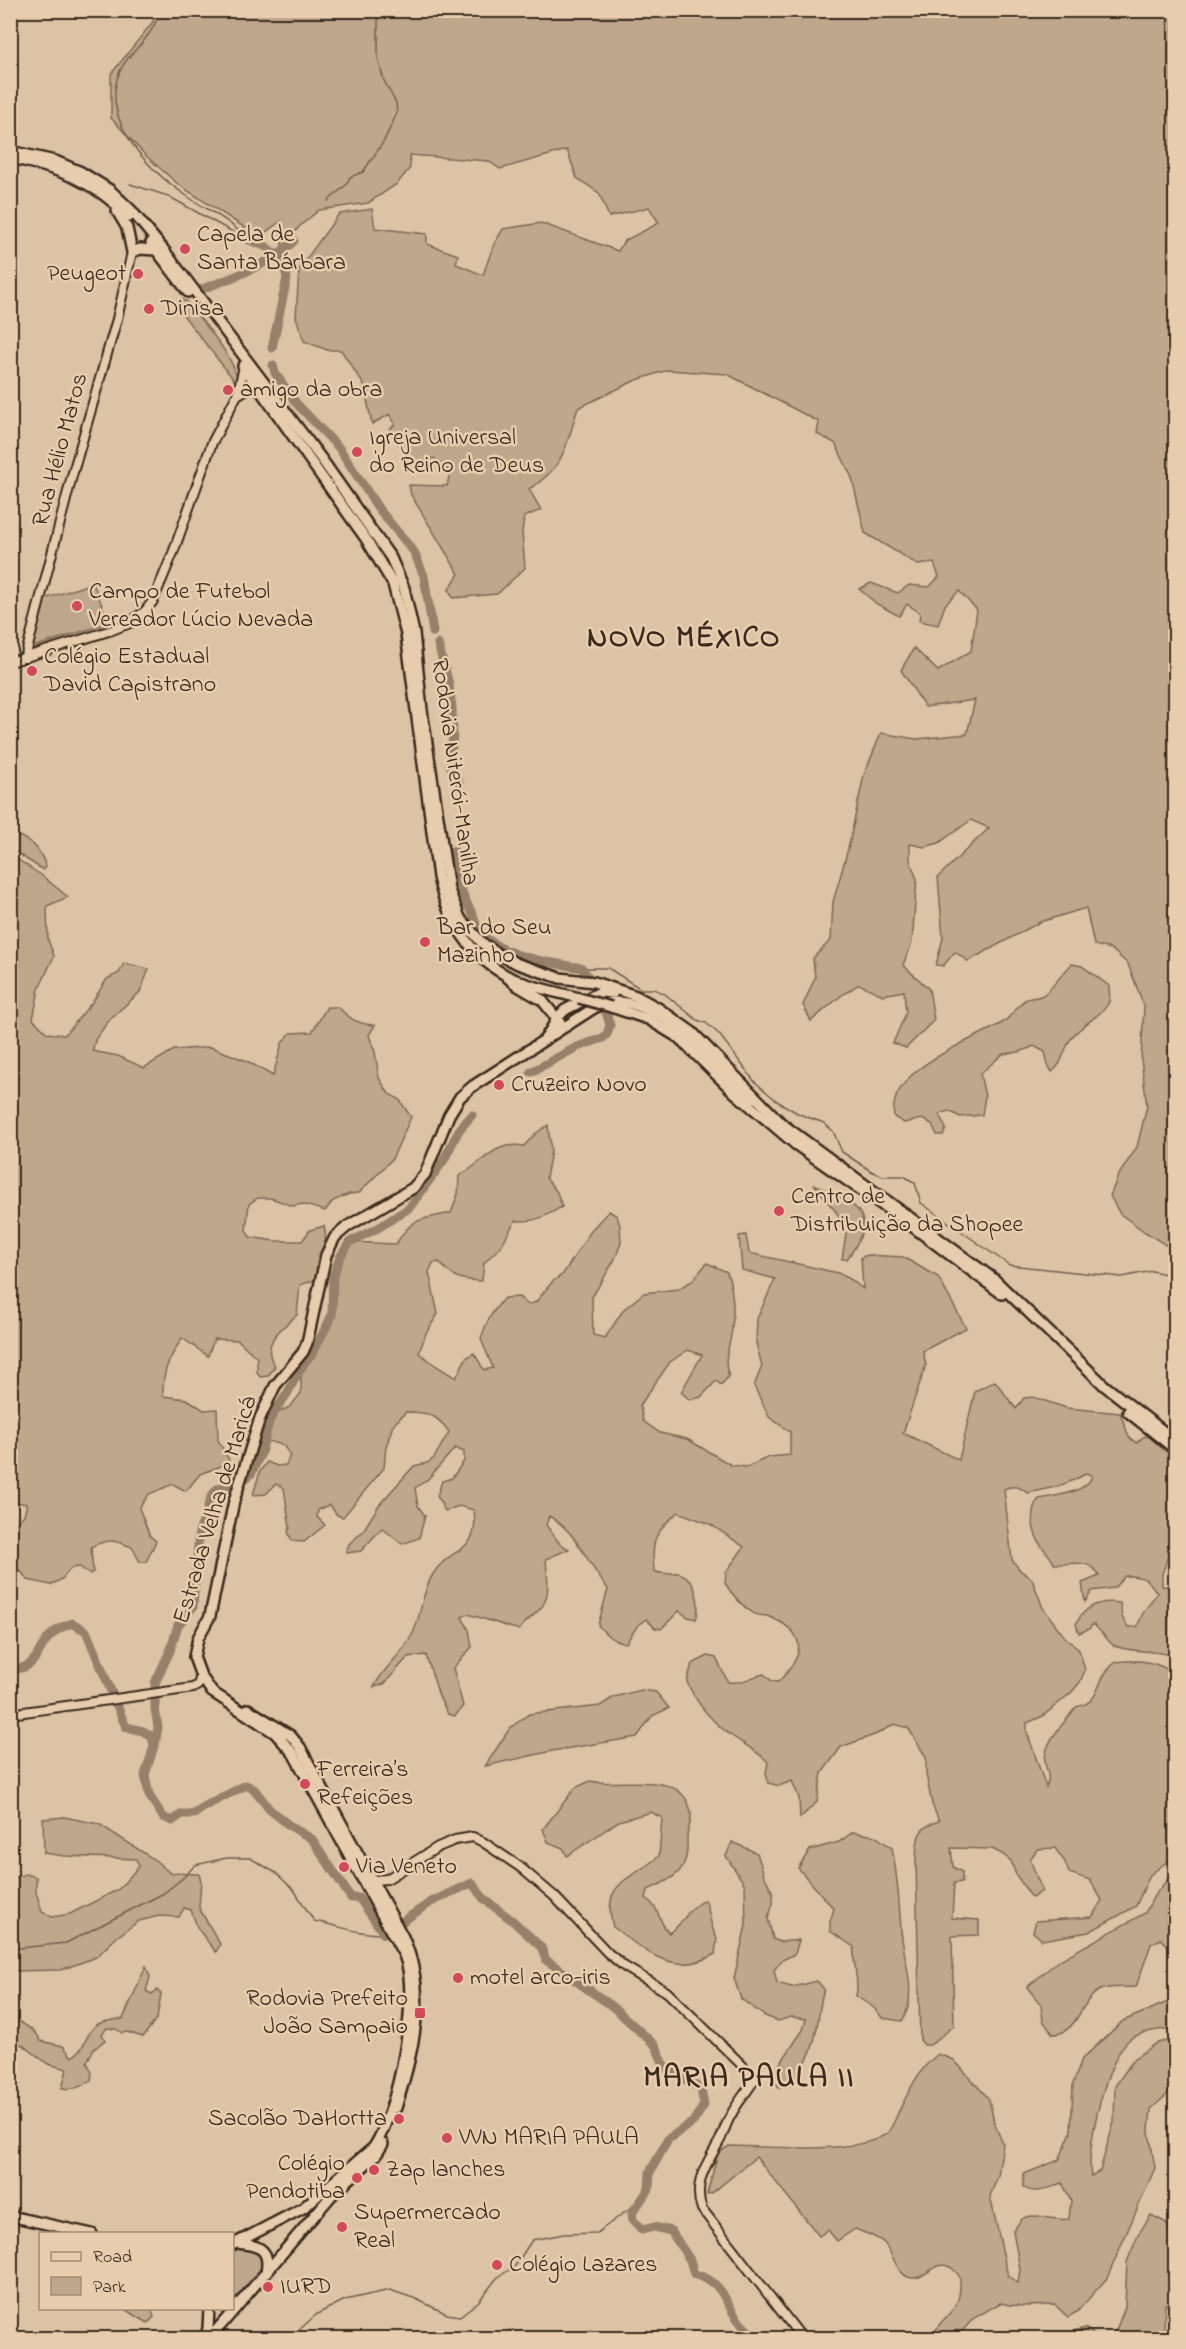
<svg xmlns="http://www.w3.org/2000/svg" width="1186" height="2349" font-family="'Indie Flower',sans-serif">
  <rect width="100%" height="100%" fill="#ddc3a5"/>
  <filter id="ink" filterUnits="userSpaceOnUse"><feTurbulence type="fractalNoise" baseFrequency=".0167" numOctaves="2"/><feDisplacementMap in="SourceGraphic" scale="12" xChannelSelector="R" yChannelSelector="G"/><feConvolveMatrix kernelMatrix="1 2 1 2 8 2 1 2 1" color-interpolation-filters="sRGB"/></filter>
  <g filter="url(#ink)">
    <g fill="#bfa78c" stroke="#7d6855" stroke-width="1.5">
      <path d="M157 10 1175 11V1251L1145 1232 1120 1214 1110 1196 1118 1176 1137 1147 1147 1106 1141 1060 1144 1006 1128 964 1111 949 1094 945 1086 908 1040 922 968 961 955 952 943 966 936 965 943 938 938 877 989 828 971 820 939 843 924 847 910 844V860L917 879 912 942 903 965 929 989 934 1020 906 1048 893 1043 906 1013 904 991 883 995 859 984 842 995 811 1021 803 1005 815 978 813 958 831 940 833 902 848 849 864 775 881 733 916 739 967 734 975 700 925 707 901 670 914 648 938 671 971 651 977 610 959 591 945 605 938 625 919 621 920 613 907 604 899 616 877 604 859 589 871 583 898 593 909 585 929 587 939 577 934 563 918 565 865 533 852 478 835 443 817 434 819 422 727 374 667 370 634 381 578 408C566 445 565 468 529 489L541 510 524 517 522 532 525 568 497 594 453 598 449 589 459 574 411 495 409 485 447 486 450 472 434 458 419 463 406 455 390 429 395 424 390 414 372 424 364 385 341 350H327L304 341 296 317 299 269 339 214 372 209 375 228 427 234V244L458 255 456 264 483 275 494 244 503 229 541 223 618 251 624 241 659 223 649 207 609 217 599 193 577 178 567 150 500 169 488 161 410 155V168L397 184 368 203 319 210 300 226 282 248 281 221 259 237 179 185 146 156 111 118V74L152 23Z"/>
      <path d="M181 299 186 301C200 319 240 362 237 384L176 306Z"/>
      <polygon points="93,583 109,623 30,648 44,599"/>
      <path d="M10 832C31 841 39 845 46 867L43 870 11 849Z"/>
      <path d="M11 855 41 875 68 897 47 906 48 940 54 956 39 989 33 1019 47 1033 65 1035 93 1001 107 979 119 973 124 963 149 969 140 992 111 1018 96 1038 92 1051 118 1056 144 1068 174 1050 211 1047 247 1061 273 1076 282 1043 290 1033 312 1032 327 1007H338C350 1019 357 1024 375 1025L369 1035 375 1052 379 1078 389 1094 399 1099 411 1117 392 1159 359 1193 349 1194 333 1201 325 1211 302 1204 293 1206 271 1198H258L249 1204 246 1230 250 1237 275 1241H302L310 1230 324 1226C328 1243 323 1244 318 1260 316 1267 318 1272 315 1280L300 1285 297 1315C282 1328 259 1343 275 1366L268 1376 260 1377 257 1372V1358L238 1340 214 1339 208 1356 182 1338C169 1359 162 1371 163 1396L187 1399 204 1410 217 1409 218 1440 229 1460 221 1466 200 1474 186 1491 173 1484 149 1494 139 1508 150 1536 156 1541 146 1562H140L132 1547C114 1540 109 1538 91 1547L93 1572 89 1574 80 1567 71 1568 62 1579 51 1585 28 1580 18 1568 11 1549 10 1529 24 1515 27 1504 10 1501Z"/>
      <path d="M1072 964 1082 966 1109 986C1109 992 1111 999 1108 1004 1102 1015 1081 1025 1073 1036 1063 1048 1064 1063 1052 1072L1048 1065 1045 1052 1034 1046 1020 1052 1003 1054 980 1074 985 1096 982 1115 960 1117 949 1111 939 1114 946 1129 943 1135H937L932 1124 922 1119 904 1123 894 1117C886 1069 970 1042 1002 1023 1012 1017 1017 1005 1025 1000 1030 997 1038 998 1043 995 1052 989 1063 972 1072 964Z"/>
      <path d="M548 1125 551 1151 546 1178 557 1192 562 1207C544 1217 536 1222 515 1221L501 1246 484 1263 482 1281C460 1280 454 1279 439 1262L433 1263 429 1272 438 1314 426 1333 419 1353 438 1367 456 1378 466 1358 474 1353 484 1370 493 1368 481 1339C486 1322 492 1312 504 1298L519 1297 528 1305 536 1302 552 1282 563 1274 592 1229 609 1211 617 1216 620 1226 621 1243 614 1261 592 1297 593 1335 605 1338 624 1309 644 1293 678 1289 692 1281 707 1263 727 1272C733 1289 734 1311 732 1329 730 1347 722 1359 729 1376L721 1385 716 1381 701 1397 690 1400 681 1392 702 1355 688 1350 670 1362 640 1405 643 1421 660 1433 687 1439 731 1465 747 1467 769 1457 790 1455V1432L769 1417 754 1386 762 1366 756 1343 757 1319 775 1279 742 1270 739 1236 746 1235 749 1253 838 1273 850 1279 863 1289 861 1257 868 1255 903 1257 938 1277 966 1328 923 1351 926 1365 903 1433 959 1460 975 1391 995 1381 1016 1409 1024 1398 1033 1397 1067 1408 1120 1413 1129 1437 1136 1443 1143 1437 1151 1435 1157 1444 1175 1459V1536L1162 1574V1586L1175 1587V1657C1158 1649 1126 1653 1113 1645 1109 1642 1099 1629 1093 1624L1089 1629 1079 1633 1076 1624C1085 1605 1100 1600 1120 1603L1122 1617 1128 1627H1137L1143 1613 1157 1593C1148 1578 1143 1576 1125 1576L1114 1588 1092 1591 1085 1602 1082 1583 1099 1576C1090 1557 1070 1565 1054 1564 1051 1554 1041 1549 1038 1540 1032 1528 1029 1509 1039 1499 1054 1496 1087 1493 1092 1476L1087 1473C1067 1485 1050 1489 1027 1493 1020 1486 1013 1485 1004 1489L1012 1560 1020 1570 1032 1579 1043 1608 1064 1636 1079 1650 1085 1670 1080 1682 1072 1692 1043 1716 1027 1723V1732L1046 1787C1052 1774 1045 1772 1045 1760 1045 1740 1065 1723 1076 1707 1096 1703 1095 1693 1103 1677 1106 1671 1111 1666 1116 1662 1139 1659 1156 1661 1175 1674V1855L1150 1875 1136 1906 1089 1932 1042 1940 1033 1932 1036 1921 1092 1917 1102 1900 1090 1880 1069 1873 1065 1862 1055 1848 1038 1849 1030 1859 1042 1891 1032 1898 1016 1875 1011 1861 1002 1854 992 1849 951 1848 953 1867 962 1872V1882L954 1883 952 1918 979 1920V1935L952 1936 954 2026 930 2045H924L920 2040 916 1861C917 1838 916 1828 939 1821L932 1804 926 1774V1757L908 1728 894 1724 877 1734 841 1747 822 1773 817 1802 800 1818 799 1798 792 1781 779 1786 768 1783 766 1773 768 1762C755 1749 739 1742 725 1731 709 1718 695 1700 687 1682L692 1664 708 1656 716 1658 728 1682C743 1684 749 1677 764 1674L772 1681 778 1682C807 1654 807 1631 767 1616 762 1615 757 1616 753 1613 741 1605 732 1595 725 1583L726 1572 744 1547 710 1524 678 1512C654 1534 651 1539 654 1571 663 1576 670 1572 678 1573 696 1577 701 1604 696 1619L688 1617 679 1611 661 1629 655 1628 646 1619 638 1625 626 1643C613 1641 607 1636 598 1625L608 1589C587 1564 579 1533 549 1516L546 1525 560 1544 569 1549 546 1559C547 1575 552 1598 539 1610 532 1617 525 1622 519 1630L468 1614 462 1617 469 1630 472 1647 453 1668 463 1706 455 1716 448 1714 439 1696 426 1655 408 1657 384 1684 374 1687C383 1668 402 1655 412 1635 422 1616 421 1593 433 1574 451 1545 480 1555 474 1510L459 1506 445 1511 437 1496 442 1481 452 1478 464 1461V1452L455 1448 428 1479 415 1488 418 1506 425 1516 419 1538 402 1544 382 1528 361 1551 346 1553 349 1544 363 1531 379 1505 414 1466 427 1463 434 1458 449 1432C436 1414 428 1412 406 1412L393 1425 386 1447 384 1468 343 1517 337 1515 330 1505 318 1510 317 1517 325 1525 304 1542 292 1541 288 1532 290 1528 284 1488 276 1484 266 1494 253 1495 260 1471 267 1462 277 1466 286 1465 290 1455 283 1445 267 1441 270 1426 278 1413 291 1406 301 1393V1375L333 1323V1277L340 1257 350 1242 396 1244C413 1216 420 1220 451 1213L458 1194 459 1176C484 1163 493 1141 524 1146L535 1134Z"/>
      <path d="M814 1184C856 1205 881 1212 847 1259H842L846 1234 837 1213Z"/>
      <polygon points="641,1690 656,1692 669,1708 652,1716 637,1737 552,1751 485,1766 510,1728 529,1714 600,1706 614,1697"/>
      <path d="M590 1781C620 1788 684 1767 691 1813 692 1824 686 1830 687 1840 689 1872 674 1878 648 1890L646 1898C662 1911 657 1920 669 1933 684 1924 688 1906 705 1900 711 1913 709 1926 717 1938L715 1954C674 1978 647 1952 613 1927 601 1880 631 1881 659 1856L662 1818 651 1812 619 1821 567 1856 563 1848 548 1842 543 1829 575 1788Z"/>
      <polygon points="64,1817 99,1824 155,1860 170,1873 199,1874 201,1881 199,1908 220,1944 216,1952 198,1929 191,1910 184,1908 179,1917 159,1916 139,1921 118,1936 96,1957 61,1970 13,1971 11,1979 11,1878 27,1874 36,1877 36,1892 42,1912 52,1917 70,1914 119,1889 139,1866 136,1859 65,1856 44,1853 43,1819"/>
      <path d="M853 1832 875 1836 892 1848C898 1878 899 1901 901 1930 903 1958 919 1995 902 2021L882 2018C874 2005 867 2004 856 1996 860 1982 852 1963 854 1947L830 1931V1921L834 1909 798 1868 810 1850 839 1842Z"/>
      <path d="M732 1842 757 1853 764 1875 773 1893V1904L768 1918 773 1939 780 1942 799 1940 795 1954 782 1960 774 1970 777 1983 792 1987 817 1981 824 1989C819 2005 819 2021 815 2037 812 2054 801 2070 792 2085L779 2087 771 2077 803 2030 806 2019 791 2017 778 2021 765 2016 741 1999 734 1978 746 1925 745 1885 726 1856Z"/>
      <path d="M1175 1870V1952L1161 1939 1151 1944 1136 1987C1126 1988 1113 1986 1103 1989 1080 1996 1079 2035 1053 2034L1043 2021 1041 2005 1027 1987 1058 1961 1145 1913 1154 1896Z"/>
      <path d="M146 1966 150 1977 146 1991 152 1994 157 1990 161 1994 157 2018 143 2037 127 2032 122 2033 116 2029 107 2028 102 2034 105 2040 93 2050 87 2062 92 2073 91 2080C82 2087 74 2090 62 2088L67 2069 48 2064 23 2045 11 2042V2016C21 2025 35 2027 41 2041L63 2046 72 2057C85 2050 85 2035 95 2026 102 2020 115 2020 123 2019Z"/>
      <path d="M1175 1999V2028C1162 2030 1141 2031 1130 2039 1107 2056 1085 2149 1091 2176L1100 2171 1114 2121 1115 2086 1134 2059 1157 2043 1175 2039V2094L1169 2093 1151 2109 1149 2131 1155 2168 1107 2278 1077 2312 1068 2317 1055 2305C1037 2305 1018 2308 1000 2303L974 2318 956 2338H933C937 2317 960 2315 960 2286 961 2280 959 2274 954 2270 936 2254 926 2284 908 2277 895 2271 893 2253 884 2243 876 2236 864 2233 855 2229L837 2241 828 2230 819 2236 756 2157 712 2193 707 2194 718 2153 729 2146C765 2146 862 2156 888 2132 892 2128 895 2120 897 2115 909 2092 917 2070 938 2054L954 2060 989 2099 994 2122 1003 2144 998 2176 990 2196 1008 2276 1018 2283 1020 2269 1013 2231C1016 2228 1019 2222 1022 2219 1034 2211 1055 2222 1069 2219L1071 2200 1062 2183C1049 2188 1036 2196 1023 2187L1024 2174 1059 2160 1071 2132 1073 2084 1082 2059 1123 2021Z"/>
      <polygon points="1151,2215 1167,2223 1169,2232 1175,2238 1175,2306 1165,2304 1164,2327 1175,2338 1113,2338 1125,2307 1127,2262 1139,2233"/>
      <path d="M246 2245 263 2256C263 2275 245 2291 233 2304V2246Z"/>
      <polygon points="124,2309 151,2309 154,2317 148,2323"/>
      <polygon points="1085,2328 1099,2338 1066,2338 1074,2331"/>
    </g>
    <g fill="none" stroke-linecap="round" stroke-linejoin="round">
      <g stroke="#725e4c" stroke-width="1.5">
        <path d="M161 10C157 19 154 28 148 35 139 49 123 59 118 76 102 124 151 172 187 196 206 210 232 220 246 239"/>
        <polyline points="130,184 168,196 245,239"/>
        <polyline points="328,201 346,185 350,177 363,172 384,141 397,113 396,103 384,81 378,58 378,10"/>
        <polyline points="580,968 608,968 641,989 654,989 665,994 697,1020 706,1023 719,1034 755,1082 777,1101 799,1114 824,1123 833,1131 842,1152 871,1171 883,1176 904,1176 915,1183 921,1203 1009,1265 1122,1277 1152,1271 1176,1276"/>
        <path d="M10 1949 66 1943 164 1893 184 1877 195 1865 227 1858H250L276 1873 294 1890 314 1921C336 1925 362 1935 384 1934"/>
        <polyline points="290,2338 317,2314 345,2300 390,2290 416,2299 447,2314 460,2316 478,2302 497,2278 515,2266 532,2240 564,2234 597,2233 637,2203"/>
      </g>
      <g stroke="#96806a" stroke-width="9">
        <polyline points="246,239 265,246 280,258"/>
        <path d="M202 289C234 277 268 266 294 241"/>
        <polyline points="272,348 287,278 284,266"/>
        <polyline points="273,365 275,373 296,403 339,448 378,508 414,552 424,576 433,632"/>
        <polyline points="438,644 449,684 452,708 453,736 450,765 460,785"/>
        <path d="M454 851C455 873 461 894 472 913 474 917 475 922 477 926 494 958 552 962 582 968L589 978"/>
        <polyline points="531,1072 577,1047 603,1038 607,1034 610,1025 606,1012"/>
        <polyline points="246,1478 251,1474 261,1453 270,1418 287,1394 303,1364 313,1353 332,1315 333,1277 340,1257 350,1242 378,1228 409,1208 444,1160 459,1130 472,1115"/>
        <path d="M10 1669C39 1670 35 1650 51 1635 57 1629 64 1626 72 1623L86 1631 126 1727 143 1731 152 1737 154 1746 145 1775 149 1795 163 1817 172 1821 182 1814H194L205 1806 246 1785 255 1790 269 1809 290 1826 312 1839 351 1898H359L384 1934 431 1902 472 1883 484 1899 513 1921 541 1947 546 1960 612 2006 656 2046 665 2068 701 2089 704 2105 693 2122 668 2139 650 2172 649 2189 632 2213 633 2220 642 2230 654 2227 671 2231 690 2260 694 2274C724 2281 723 2301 739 2321 744 2328 751 2333 757 2338"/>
        <polyline points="155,1745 158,1727 155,1709 155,1683 170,1651 178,1625 193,1607 199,1532 204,1519 211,1497 217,1489 238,1481"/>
      </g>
      <g stroke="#3b2a1e" stroke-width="12">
        <g id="tertiary">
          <polyline points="237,395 247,389 258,387"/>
          <polyline points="25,658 72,476 117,319 132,252"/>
          <polyline points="10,662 112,630 130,623 146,610 153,601 173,553 212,443 237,395 244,367"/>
          <polyline points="10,1714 193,1688 198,1685 201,1676"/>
          <path d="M373 1880 387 1879 438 1847 455 1840 473 1837 483 1842 520 1867 554 1896 608 1953 625 1967 667 1992 745 2068 754 2080C747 2092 737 2103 731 2115 726 2123 724 2132 720 2140 708 2162 692 2183 702 2209L802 2338"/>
        </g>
      </g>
      <g stroke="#3b2a1e" stroke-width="14">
        <g id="primary">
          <polyline points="507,977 518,986 542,1000 561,1024"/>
          <path d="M248 1709 291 1736 300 1747 403 1937C429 1994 413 2051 396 2108"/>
          <polyline points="10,2216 92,2234"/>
          <path d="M237 2243C257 2245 271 2248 266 2272"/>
          <path d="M232 2245 303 2208 374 2147C398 2111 421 1995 404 1955L293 1753 275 1733 212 1692 201 1676 194 1657 198 1638 210 1616 234 1501 260 1418 275 1386 303 1352 307 1343 326 1255 335 1237 348 1226 413 1188 425 1174 449 1115 460 1097 473 1086 594 1008C601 1005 608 1001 616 1002 668 1003 719 1066 750 1102"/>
          <polyline points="205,2338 208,2329 209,2309"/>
          <polyline points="210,2338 331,2196 376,2155 383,2144"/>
        </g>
      </g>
      <g stroke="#3b2a1e" stroke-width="14">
        <g id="trunk">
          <polyline points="10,151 55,161 81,172 110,190 131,210 163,249 323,461 391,558 404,588 414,633 422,710 449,890 460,918 482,943 498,954 518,964 560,978 594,982 636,996 658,1008 692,1032 782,1124 995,1280 1105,1386 1176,1441"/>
          <path d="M10 158C56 167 96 182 129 217"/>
          <polyline points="117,211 127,228 132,252 140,249 156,250"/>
          <polyline points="151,243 188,292"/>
          <path d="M243 366 366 539 393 584 406 634 438 877C448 923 475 965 521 982 540 989 560 993 579 998"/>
          <polyline points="611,1007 648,1019 679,1038 734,1092 795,1144 905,1221 1002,1294"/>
          <polyline points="545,1039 559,1016 565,1010 600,992 613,993"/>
          <polyline points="1128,1412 1176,1450"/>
        </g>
      </g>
      <use href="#tertiary" stroke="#e7cdae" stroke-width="8"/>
      <use href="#primary" stroke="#e7cdae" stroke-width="9"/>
      <use href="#trunk" stroke="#e7cdae" stroke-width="9"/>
      <g stroke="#3b2a1e" stroke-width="14" stroke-linecap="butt">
        <polyline id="trunk-bridge" points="579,998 611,1007"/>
      </g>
      <use href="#trunk-bridge" stroke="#e7cdae" stroke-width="9"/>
    </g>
  </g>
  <g fill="#d1495b" stroke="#e7cdae" stroke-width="2">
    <circle cx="185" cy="249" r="6"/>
    <circle cx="138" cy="274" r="6"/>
    <circle cx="149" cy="309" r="6"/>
    <circle cx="228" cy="390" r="6"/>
    <circle cx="357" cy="452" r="6"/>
    <circle cx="77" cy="606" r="6"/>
    <circle cx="32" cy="671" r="6"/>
    <circle cx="425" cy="942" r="6"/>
    <circle cx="499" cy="1085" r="6"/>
    <circle cx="779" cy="1211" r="6"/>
    <circle cx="305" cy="1784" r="6"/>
    <circle cx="344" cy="1867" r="6"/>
    <circle cx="458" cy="1978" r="6"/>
    <rect x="414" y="2007" width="12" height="12" rx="3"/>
    <circle cx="399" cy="2119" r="6"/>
    <circle cx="447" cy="2138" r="6"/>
    <circle cx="374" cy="2170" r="6"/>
    <circle cx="357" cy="2178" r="6"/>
    <circle cx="342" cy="2227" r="6"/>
    <circle cx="497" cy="2265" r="6"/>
    <circle cx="268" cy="2287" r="6"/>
  </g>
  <g text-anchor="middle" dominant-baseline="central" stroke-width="5" stroke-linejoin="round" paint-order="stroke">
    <g font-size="24" fill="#3b2a1e" stroke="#e7cdae" text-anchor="start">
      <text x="197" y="235">Capela de<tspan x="197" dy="28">Santa Bárbara</tspan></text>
      <text x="126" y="274" text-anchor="end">Peugeot</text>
      <text x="161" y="309">Dinisa</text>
      <text x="240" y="390">amigo da obra</text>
      <text x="369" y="438">Igreja Universal<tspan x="369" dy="28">do Reino de Deus</tspan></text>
      <text x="89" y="592">Campo de Futebol<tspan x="89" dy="28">Vereador Lúcio Nevada</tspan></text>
      <text x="44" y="657">Colégio Estadual<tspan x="44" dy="28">David Capistrano</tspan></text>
      <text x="437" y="928">Bar do Seu<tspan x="437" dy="28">Mazinho</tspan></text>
      <text x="511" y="1085">Cruzeiro Novo</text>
      <text x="791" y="1197">Centro de<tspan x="791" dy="28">Distribuição da Shopee</tspan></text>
      <text x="317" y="1770">Ferreira’s<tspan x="317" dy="28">Refeições</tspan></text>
      <text x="356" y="1867">Via Veneto</text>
      <text x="470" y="1978">motel arco-iris</text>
      <text x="408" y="1999" text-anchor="end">Rodovia Prefeito<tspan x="408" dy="28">João Sampaio</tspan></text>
      <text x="387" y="2119" text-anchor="end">Sacolão DaHortta</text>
      <text x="459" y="2138">VVN MARIA PAULA</text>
      <text x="345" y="2164" text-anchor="end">Colégio<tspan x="345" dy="28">Pendotiba</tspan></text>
      <text x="386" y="2170">Zap lanches</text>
      <text x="354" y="2213">Supermercado<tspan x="354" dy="28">Real</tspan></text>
      <text x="509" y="2265">Colégio Lazares</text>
      <text x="280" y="2287">IURD</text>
    </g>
    <g font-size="24" fill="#3b2a1e" stroke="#e7cdae">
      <text transform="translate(61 450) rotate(-75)">Rua Hélio Matos</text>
      <text transform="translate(454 772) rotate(82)">Rodovia Niterói-Manilha</text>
      <text transform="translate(216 1510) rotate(-73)">Estrada Velha de Maricá</text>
    </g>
    <g font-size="30" font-weight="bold" letter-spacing="1.5" fill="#3b2a1e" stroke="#e7cdae">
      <text x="684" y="639">NOVO MÉXICO</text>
      <text x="749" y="2079">MARIA PAULA II</text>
    </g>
  </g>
  <rect width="1186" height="2349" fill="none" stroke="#e7cdae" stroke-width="36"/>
  <rect x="18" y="18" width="1150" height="2313" fill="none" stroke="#3b2a1e" stroke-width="2" filter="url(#ink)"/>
  <rect x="39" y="2232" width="195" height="78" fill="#e7cdae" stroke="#a28c74" stroke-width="1.5"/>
  <rect x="51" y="2252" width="30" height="9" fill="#e7cdae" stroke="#a28c74" stroke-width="1.5"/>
  <text x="93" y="2262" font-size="18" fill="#3b2a1e">Road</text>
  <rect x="51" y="2277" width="30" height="18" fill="#bfa78c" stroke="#a28c74" stroke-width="1.5"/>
  <text x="93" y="2292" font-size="18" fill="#3b2a1e">Park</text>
</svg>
